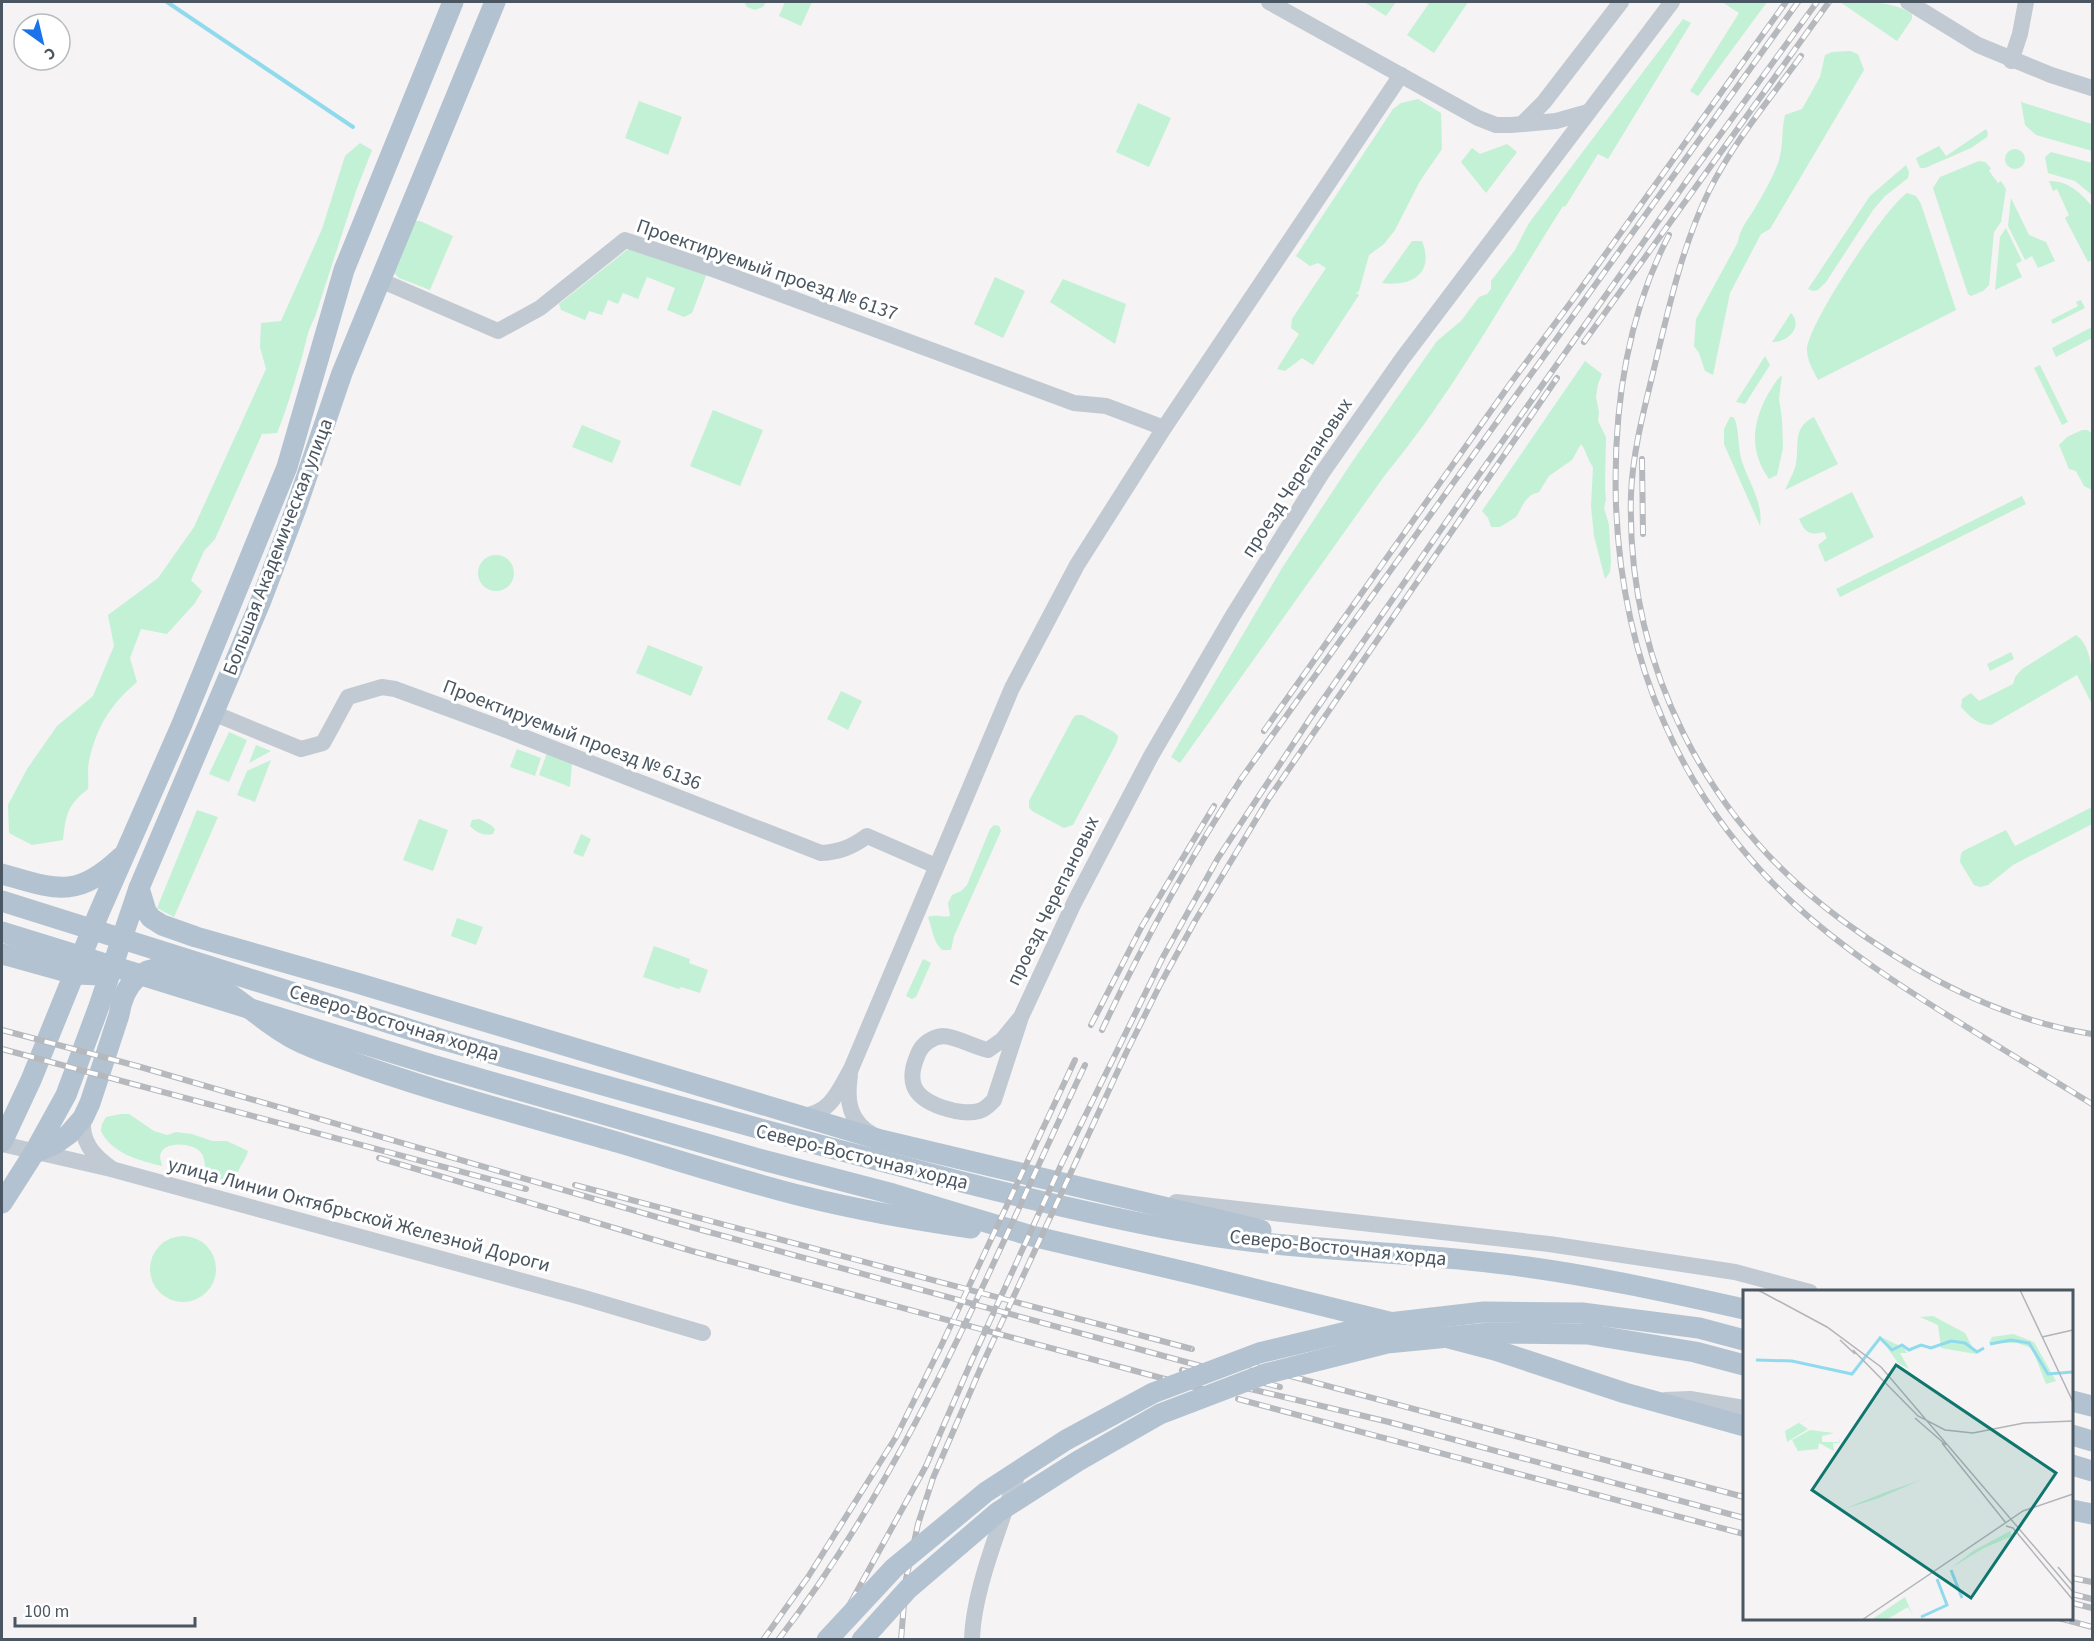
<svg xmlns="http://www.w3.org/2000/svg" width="2094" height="1641" font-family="'Source Sans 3',sans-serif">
  <rect width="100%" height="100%" fill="#f5f3f3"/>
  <g fill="#c3f1d5">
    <polygon points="744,2 766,2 763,7 755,10 747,7"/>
    <polygon points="785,2 812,2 801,26 779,16"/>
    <polygon points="1364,2 1396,2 1386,16"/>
    <polygon points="1430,2 1468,2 1434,53 1407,35"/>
    <polygon points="1722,2 1767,2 1698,96 1690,91 1739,13"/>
    <path d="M1840 2C1865 2 1892 0 1912 14V19L1897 41Z"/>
    <path d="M1683 19 1691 23 1608 159 1598 154 1565 207 1563 206C1505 297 1454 392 1385 475L1180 763 1171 757 1282 568 1354 459 1437 341 1461 321 1479 297 1487 294 1491 289V281L1515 250 1529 223Z"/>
    <path d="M1850 51 1858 54 1864 70 1770 229 1761 234 1730 293 1713 375 1705 371 1699 353 1694 346 1696 319 1738 242C1740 228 1748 220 1755 208 1763 195 1771 180 1777 166 1784 149 1781 132 1785 115L1802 109 1820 77 1825 55 1832 52Z"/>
    <polygon points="1418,99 1441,113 1442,149 1420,181 1395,230 1384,244 1369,255 1359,291 1356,293 1359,295 1313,365 1302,358 1285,371 1277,369 1299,334 1291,328 1292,319 1326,268 1318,263 1310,266 1296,256 1393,109 1401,103"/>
    <polygon points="639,101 682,117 668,155 625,138"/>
    <polygon points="2021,102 2092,124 2092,151 2036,135 2025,125"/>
    <polygon points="1138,103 1171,118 1149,167 1116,152"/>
    <polygon points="1986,129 1988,133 1987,137 1971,148 1925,168 1920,168 1916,158 1939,146 1946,156"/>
    <path d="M360 143 372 150 356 191 315 317C307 331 306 343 302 357 294 383 287 409 277 433L262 434 215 539 204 551 191 580 202 591 195 603 167 634 141 629 130 658 137 682C110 705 97 726 89 761 87 769 89 780 88 789 67 805 66 815 63 840L32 845 9 833 8 805 27 769 57 726 93 696 114 646 108 615 158 578 194 527 266 369 260 347 261 323 281 321 322 229 345 156Z"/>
    <polygon points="1507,144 1517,152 1486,193 1461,162 1472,148 1480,154"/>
    <circle cx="2015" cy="159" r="10"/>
    <polygon points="2051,152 2092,163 2092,195 2075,181 2048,173 2045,157"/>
    <polygon points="1979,161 1985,162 1991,168 1989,171 1998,183 2001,181 2006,189 2001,222 1994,232 1989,285 1983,291 1971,296 1968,294 1933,188 1940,177"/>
    <polygon points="1906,165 1909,172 1908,178 1885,196 1873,210 1826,282 1818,290 1813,291 1808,289 1870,196"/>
    <path d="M2049 181C2067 180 2081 193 2092 206 2090 223 2093 242 2092 260L2088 262 2065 218 2069 215 2057 189 2053 191Z"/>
    <path d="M1907 193 1916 196 1921 204 1956 310 1818 380C1813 370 1807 361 1807 349 1808 324 1885 208 1907 193Z"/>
    <polygon points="2011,198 2029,235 2046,242 2055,261 2038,268 2032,256 2025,260 2008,226"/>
    <polygon points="415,221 420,221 453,236 430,290 399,278 394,273"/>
    <polygon points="2006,228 2022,261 2016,264 2022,277 1995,290 2000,237"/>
    <path d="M1412 241H1422C1435 274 1411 287 1382 283Z"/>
    <polygon points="635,247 704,272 706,276 692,313 684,317 667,310 675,288 647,277 638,299 623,293 618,304 608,300 602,315 589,311 585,320 561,310 559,304 627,250"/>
    <polygon points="995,277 1025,291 1003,338 974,324"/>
    <polygon points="1063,279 1126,304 1115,344 1050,302"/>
    <polygon points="2081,300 2085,308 2053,324 2051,320 2078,306 2076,302"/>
    <path d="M1791 313C1804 327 1787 343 1772 342Z"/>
    <polygon points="2092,327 2092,338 2056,357 2052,348"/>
    <polygon points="1765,356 1770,365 1745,404 1736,402"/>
    <path d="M1585 361 1602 374 1598 384 1596 397 1599 412 1598 421 1606 437 1605 489 1606 499 1604 508 1609 525 1611 562 1610 572 1605 579 1594 536 1591 506 1593 467C1587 459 1587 452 1581 444L1572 460 1549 476 1539 492 1531 495 1525 501 1516 517 1500 527H1491L1488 518 1482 511Z"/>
    <polygon points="2040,365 2068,422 2062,425 2034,368"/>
    <path d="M1782 375 1779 399 1782 419 1783 448 1777 475 1769 479C1749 451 1752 423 1768 394 1773 387 1776 380 1782 375Z"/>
    <polygon points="713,410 763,430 740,486 690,466"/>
    <path d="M1730 417H1733C1739 423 1738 447 1741 458 1747 480 1764 502 1760 526L1724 444V429Z"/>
    <path d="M1814 417 1838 464 1785 490C1788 483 1792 476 1795 468 1801 447 1790 429 1814 417Z"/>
    <polygon points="582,425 621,441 612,463 572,447"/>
    <polygon points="2082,430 2088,430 2092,434 2092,490 2084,486 2076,471 2069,469 2059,445 2067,437"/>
    <path d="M1852 492 1874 537 1825 562 1818 545 1827 538 1824 532C1809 536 1805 532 1799 519Z"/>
    <polygon points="2022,496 2026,504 1840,597 1836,589"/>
    <circle cx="496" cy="573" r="18"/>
    <path d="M2076 635C2094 647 2093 683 2092 704L2077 675 1991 725C1978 725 1969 716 1961 707L1962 699 1971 693 1979 701 2013 684 2015 677 2022 669Z"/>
    <polygon points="648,645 703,667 691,696 636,673"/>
    <polygon points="2011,652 2014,659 1990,671 1987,664"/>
    <polygon points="841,691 862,701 848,730 827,719"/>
    <polygon points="1076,715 1082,715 1114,732 1118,736 1117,742 1073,825 1064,828 1032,811 1029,807 1029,801 1073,718"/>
    <polygon points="229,732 247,740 229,782 209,774"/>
    <polygon points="256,745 271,751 249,763"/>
    <polygon points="517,749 541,758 535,776 510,767"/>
    <polygon points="547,753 572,763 570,787 539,775"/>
    <polygon points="271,760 255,802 237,795 247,771"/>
    <polygon points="2092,807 2092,824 2013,865 1988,885 1980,887 1974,885 1960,862 1961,854 1963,851 2006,830 2015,846"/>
    <polygon points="197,810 218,817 174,917 157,908"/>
    <polygon points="419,819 448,830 433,871 403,860"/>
    <path d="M479 819 491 825 495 829 493 834C484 836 477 833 470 826L472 820Z"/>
    <path d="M994 825 999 826 1001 831 954 936 951 950H942C932 940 933 930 928 917 938 914 943 918 950 916L948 903 952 895 961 891 967 885 990 829Z"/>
    <polygon points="581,834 591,839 583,857 573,853"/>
    <polygon points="457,918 483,927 476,945 451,936"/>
    <polygon points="654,946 690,959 689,963 708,970 700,993 681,987 679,989 643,977"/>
    <polygon points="923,959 931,963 916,997 912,999 906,996"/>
    <path d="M121 1114H129L154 1131 167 1135 176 1132 192 1134 212 1141H227L248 1151C246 1161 238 1166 237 1177L230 1181 208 1177C204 1170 206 1161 202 1154 195 1142 162 1140 160 1156 160 1160 162 1163 162 1166 140 1161 111 1153 101 1131L102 1124 106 1117Z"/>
    <circle cx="183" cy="1269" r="33"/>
  </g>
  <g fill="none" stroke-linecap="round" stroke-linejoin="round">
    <polyline stroke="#90daee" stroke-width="4" points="167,2 353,127"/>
    <g stroke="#c1cad2" stroke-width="16">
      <polyline points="1269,2 1478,118 1496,125 1511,125 1556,121 1588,112"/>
      <polyline points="1908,2 1978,45 2051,75 2092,88"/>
      <polyline points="2011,61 2020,34 2026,2"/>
      <polyline points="1522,124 1544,102 1621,2"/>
      <polyline points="380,280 498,331 540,308 625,240 718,271 1074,403 1106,406 1164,428"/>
      <path d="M213 713 301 749 323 743 348 697 382 687 395 689 501 728 821 853C840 852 852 847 867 836L936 866"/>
      <path d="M1021 1017 1002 1040 988 1050C974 1047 955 1036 943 1036 932 1037 922 1044 918 1054 914 1064 910 1075 914 1086 921 1105 961 1116 979 1111 986 1109 989 1105 994 1100L1021 1017 1074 903 1151 756 1232 617 1322 473 1402 359 1672 2"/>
      <path d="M850 1075C846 1101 849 1121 873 1135"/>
      <path d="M800 1116C830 1115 838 1092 851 1069L1012 688 1077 565 1164 428 1401 75"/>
      <path d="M83 1118C81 1141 92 1155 111 1168"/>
      <polyline points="2,1144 111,1169 581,1297 703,1333"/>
      <polyline points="1176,1202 1549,1244 1735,1272 1810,1292"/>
      <polyline points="1665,1400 1690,1399 1744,1408"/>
      <path d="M972 1640C973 1590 1002 1522 1018 1473"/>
    </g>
    <g stroke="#b3c2d1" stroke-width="21">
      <path d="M2 874C55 889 76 900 121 857"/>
      <polyline points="139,888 146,911 151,918 162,925 196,937 357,983 881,1140 1261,1230"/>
      <polyline points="2,954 75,974 102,975 111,971"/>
      <path d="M437 1038C592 1082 747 1127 904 1167 999 1192 1095 1216 1192 1233 1303 1252 1416 1251 1527 1267 1600 1277 1672 1293 1744 1309"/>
      <polyline points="429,1064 759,1159 893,1194 1032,1236 1194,1274 1393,1323"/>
      <polyline points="2,1142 31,1080 98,915 182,724 287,467 344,270 453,2"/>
      <path d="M34 1153 55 1144 69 1134 83 1118 90 1103 119 1015C124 983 142 963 176 969 219 977 251 1014 287 1035 303 1045 321 1051 338 1057 427 1090 520 1114 610 1140 674 1159 738 1180 802 1196 858 1210 915 1220 971 1228"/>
      <polyline points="2,1203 34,1153 66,1095 98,1009 139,888 260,603 295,511 342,373 495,2"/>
      <polyline points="1449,1338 1495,1350 1625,1393 1744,1426"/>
      <polyline points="2072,1401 2092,1406"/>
      <polyline points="2072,1435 2092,1441"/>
      <polyline points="2072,1465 2092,1471"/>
      <polyline points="2072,1510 2092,1514"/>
    </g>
    <g stroke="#b5b8bd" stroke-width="6">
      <g id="rail">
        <path d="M1801 56C1769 100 1733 143 1709 191 1684 242 1671 298 1658 352 1647 399 1633 446 1631 494 1626 665 1706 821 1843 921 1917 975 2001 1020 2092 1034"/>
        <path d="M1669 235C1626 318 1613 413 1616 505 1622 660 1679 797 1793 903 1843 949 1900 986 1957 1021 2002 1049 2047 1076 2092 1104"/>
        <polyline points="1584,342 1829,2"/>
        <polyline points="1642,459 1643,534"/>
        <polyline points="1264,731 1510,384 1574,298 1786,2"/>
        <polyline points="1091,1025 1142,926 1214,806"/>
        <polyline points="2,1030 137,1066 698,1229 1208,1368"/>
        <path d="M1102 1030C1143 943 1189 860 1241 779L1798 2"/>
        <polyline points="2,1049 526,1189"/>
        <polyline points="379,1158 692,1251 1202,1389"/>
        <polyline points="575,1185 1192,1349"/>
        <polyline points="1249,1365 1744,1497"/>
        <polyline points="1182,1370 1206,1377"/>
        <polyline points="1245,1378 1280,1387"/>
        <polyline points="1242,1387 1389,1422 1744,1518"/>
        <polyline points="1238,1399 1744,1534"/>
        <polyline points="2072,1578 2092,1582"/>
        <polyline points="2072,1594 2092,1599"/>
        <polyline points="2072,1603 2092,1608"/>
        <polyline points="2059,1618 2092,1627"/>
        <polyline points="763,1640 808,1577 896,1437 942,1344 1075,1060"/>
        <path d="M778 1640C912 1467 992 1261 1085 1065"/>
        <polyline points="830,1640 926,1466 972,1360 1061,1165 1163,957 1218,858 1311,717 1478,476 1693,172 1817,2"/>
        <polyline points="901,1640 906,1579 918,1524 933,1478 982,1365 1127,1051 1161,983 1195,921 1269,798 1557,378"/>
      </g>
    </g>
    <use href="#rail" stroke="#fff" stroke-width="4" stroke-dasharray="11" stroke-linecap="butt"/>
    <g stroke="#b3c2d1" stroke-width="21">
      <polyline points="2,901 437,1038"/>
      <polyline points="2,932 429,1064"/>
      <polyline points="827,1640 894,1568 986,1492 1066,1440 1153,1393 1259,1353 1380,1324 1484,1312 1582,1313 1699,1328 1744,1340"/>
      <polyline points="862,1640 908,1589 998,1512 1078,1461 1160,1414 1265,1374 1387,1343 1490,1333 1587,1334 1695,1352 1744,1365"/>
    </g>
  </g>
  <g text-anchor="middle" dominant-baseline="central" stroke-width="6" stroke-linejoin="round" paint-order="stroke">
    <g font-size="20" fill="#4a5661" stroke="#fff">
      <text transform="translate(767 270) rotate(19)">Проектируемый проезд № 6137</text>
      <text transform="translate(1297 478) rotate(-57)">проезд Черепановых</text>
      <text transform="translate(278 547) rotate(-69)">Большая Академическая улица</text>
      <text transform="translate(572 735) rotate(21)">Проектируемый проезд № 6136</text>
      <text transform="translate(1053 901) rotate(-64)">проезд Черепановых</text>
      <text transform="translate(394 1023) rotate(17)">Северо-Восточная хорда</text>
      <text transform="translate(862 1157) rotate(14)">Северо-Восточная хорда</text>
      <text transform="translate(359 1215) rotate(15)">улица Линии Октябрьской Железной Дороги</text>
      <text transform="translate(1338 1248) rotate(6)">Северо-Восточная хорда</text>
    </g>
  </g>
  <g transform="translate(1743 1290)">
    <rect width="330" height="330" fill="#f5f3f3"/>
    <path d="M190 26 222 43 233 64 198 58 195 35 177 27ZM270 44 291 52 313 91 303 94 289 58 274 53H246L249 47ZM136 46 161 58 164 63H157L166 79 155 73ZM69 125 56 133 65 139 44 152 42 141ZM67 140 91 143 79 146V152H96L97 148V151L96 153H90L91 161 76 153 75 159 55 161 49 150ZM178 190 136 208 101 219 143 202ZM267 241 269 246 241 258 208 278 230 261ZM162 307 170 326 165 317 143 330H128Z" fill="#c3f1d5"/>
    <path fill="none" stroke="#90daee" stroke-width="3" d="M247 54 268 50 286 53 305 84 330 82M13 70 49 71 109 84 137 48 149 60 159 55 166 60 178 55 188 58 208 51 222 53 234 62 241 58M208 280 219 308M178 327 204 315 194 289"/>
    <path fill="none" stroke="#b1b4b9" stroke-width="1.5" d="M15 0 84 37 138 77 330 302M277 0 330 112M299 47 330 40M97 50 112 64M110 60 175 126 202 140 230 143 281 133 330 131M172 128 203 155M199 153 263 233M263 236 270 238 330 310M315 277 330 295M119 330 280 221 330 204"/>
    <path fill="#0f766e" fill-opacity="0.15" stroke="#0f766e" stroke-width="3" d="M153 75 313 183 228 308 69 200Z"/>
    <rect width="330" height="330" fill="none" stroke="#4a5661" stroke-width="3"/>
  </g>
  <rect width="2094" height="1641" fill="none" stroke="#4a5661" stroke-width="6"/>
  <g transform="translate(42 42) rotate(146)"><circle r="28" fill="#ffffff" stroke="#b7bbc0" stroke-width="1.5"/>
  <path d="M0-4.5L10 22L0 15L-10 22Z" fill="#1a73e8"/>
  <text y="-9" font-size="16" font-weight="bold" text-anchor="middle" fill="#4a5661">С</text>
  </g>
  <path d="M15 1617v9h180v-9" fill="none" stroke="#4a5661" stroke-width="3"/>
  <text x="24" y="1617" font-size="18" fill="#4a5661" stroke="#ffffff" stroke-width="4.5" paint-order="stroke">100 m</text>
</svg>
